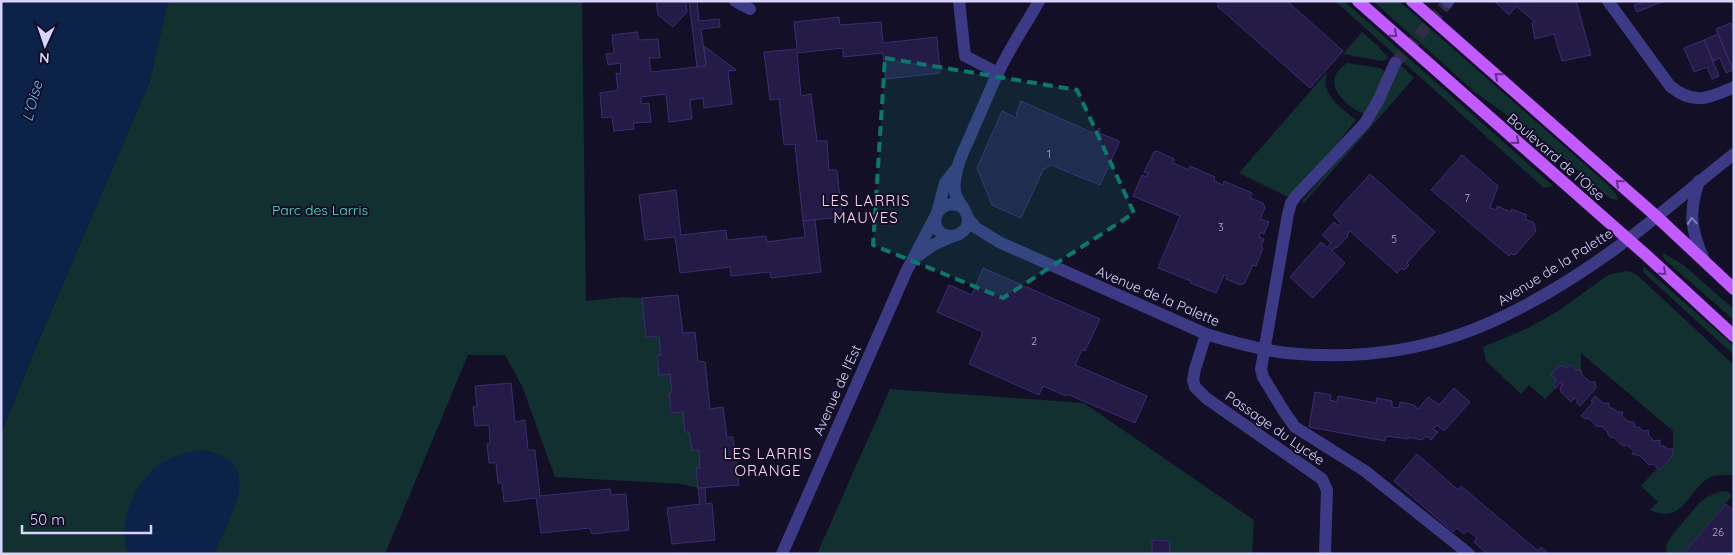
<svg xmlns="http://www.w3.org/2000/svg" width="1735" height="555" font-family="Quicksand,sans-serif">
  <rect width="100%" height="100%" fill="#130f26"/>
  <g fill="#12302f">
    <polygon points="168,1 582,1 586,301 624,297 642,298 646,337 659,336 661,355 657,357 659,375 670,374 672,392 669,393 670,413 683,412 689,432 692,450 699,450 700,468 696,468 698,488 682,484 555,477 522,386 505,355 468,355 385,554 1,554 1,433 46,323 149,83"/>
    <polygon points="1335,1 1344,1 1553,186 1544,188"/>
    <polygon points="1373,1 1399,1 1608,185 1616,194 1618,200 1612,199 1606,195 1550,146 1476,93"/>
    <polygon points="1362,32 1379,47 1380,49 1389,58 1382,61 1343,54"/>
    <path d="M1348 63 1380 68 1385 72 1381 86 1364 114C1342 105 1319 79 1348 63Z"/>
    <polygon points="1400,64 1414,78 1304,203 1302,201 1367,127"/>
    <path d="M1327 72C1326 78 1325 84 1327 89 1331 102 1346 112 1356 120L1326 158 1290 198 1239 173Z"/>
    <polygon points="1663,253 1682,264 1734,309 1734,320 1665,260 1663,257"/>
    <polygon points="1644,267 1734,346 1734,355 1644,273 1643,269"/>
    <path d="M1626 271 1631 272 1637 275 1734 365V475C1726 475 1713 474 1707 479 1687 493 1682 525 1650 510L1658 502 1641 486 1657 468 1661 470 1673 455V431L1581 353V370H1577L1570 365 1566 368 1552 375 1557 380 1553 384 1556 388 1545 399 1529 385 1521 394 1486 361 1483 347 1526 329 1558 311 1608 275Z"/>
    <polygon points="890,389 1084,403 1254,520 1252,554 817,554"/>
    <polygon points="1722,491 1729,492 1732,496 1683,554 1667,554 1666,546 1670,538 1700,502 1709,496"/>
  </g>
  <g fill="#0c2248">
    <polygon points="1,1 168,1 149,83 46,323 1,433"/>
    <path d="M203 450C268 461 229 518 214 554H129C115 526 134 486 156 467 169 456 187 452 203 450Z"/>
  </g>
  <g fill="#241b47" stroke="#3b2d73">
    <polygon points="656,1 686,1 687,12 673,27 658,15"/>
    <polygon points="689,1 697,1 699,21 719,19 720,27 701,29 706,66 697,67"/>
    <polygon points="1215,1 1287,1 1343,51 1310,88 1217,6 1219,4"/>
    <polygon points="1494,1 1576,1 1591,55 1562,61 1554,34 1535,39 1532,23 1535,22 1516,6 1509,15"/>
    <polygon points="1644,1 1664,1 1637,12 1634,5"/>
    <polygon points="839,17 840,25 881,22 883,43 937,37 940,73 886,79 883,53 843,57 843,48 797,53 801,96 811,94 817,141 827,141 829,170 837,170 842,217 803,221 795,144 784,145 779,99 770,100 764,52 797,49 794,22"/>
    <polygon points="1731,23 1734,31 1733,70 1716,29"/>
    <polygon points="637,32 639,40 658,39 660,58 649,58 651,72 706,66 704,46 736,70 728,71 732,104 704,108 703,98 690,100 692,119 669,122 666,94 641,97 641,104 649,103 651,122 633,123 634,129 614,131 612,117 602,118 600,93 618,90 616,73 621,74 620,63 608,65 606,54 614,53 612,35"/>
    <polygon points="1718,34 1733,70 1726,73 1720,58 1713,61 1704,40"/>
    <polygon points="1704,40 1719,76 1712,79 1707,67 1694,72 1684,48"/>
    <polygon points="1021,101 1093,133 1100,128 1099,133 1119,141 1119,143 1100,185 1051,165 1043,170 1021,218 992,205 977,168 1002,111 1016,118 1017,115 1016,114"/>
    <polygon points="1157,151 1174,159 1173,163 1189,170 1190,166 1215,177 1214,181 1223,185 1224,181 1252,193 1250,198 1263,203 1265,208 1260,219 1269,222 1264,234 1261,232 1259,237 1264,239 1261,247 1263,248 1256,266 1253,265 1244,284 1242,283 1241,285 1226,279 1227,276 1224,275 1216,293 1190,283 1191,281 1158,268 1180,216 1133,196 1142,175 1146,177 1148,173 1144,172 1154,152"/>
    <polygon points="1462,155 1498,186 1490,208 1496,210 1497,206 1511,212 1512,209 1527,215 1525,219 1534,223 1536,231 1515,255 1510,253 1509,256 1431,190"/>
    <polygon points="1370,174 1435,232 1407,263 1409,265 1404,270 1402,268 1397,273 1350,231 1347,235 1348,236 1337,248 1336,247 1332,251 1345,263 1313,298 1290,277 1321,242 1327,247 1331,243 1322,235 1334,222 1338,226 1341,223 1333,215"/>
    <polygon points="676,190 681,235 726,230 727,240 766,236 767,242 805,237 803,221 815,220 821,272 771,278 770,272 731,276 730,267 680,273 675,237 645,240 639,195"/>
    <polygon points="983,268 1100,319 1085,351 1082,350 1075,365 1147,396 1135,423 1067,394 1066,396 1043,386 1039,395 969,364 983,332 937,312 949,285 972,295"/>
    <polygon points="678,295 683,333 695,332 698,361 705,362 710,409 723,407 727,437 733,437 739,485 698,488 696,468 700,468 699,450 692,450 689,432 685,432 683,412 671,413 669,393 672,392 670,374 659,375 657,356 661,355 659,336 646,337 642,298"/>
    <polygon points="1570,365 1577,370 1581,370 1582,375 1590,382 1595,382 1596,388 1580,406 1577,403 1577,400 1575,398 1571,402 1561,392 1560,387 1563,385 1560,383 1556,388 1553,384 1557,380 1551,375 1559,366 1564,366 1566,368"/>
    <polygon points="511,383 515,422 525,420 528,450 535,450 540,496 610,489 611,495 626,494 629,530 592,534 590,528 541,533 536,498 504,502 502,483 498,483 496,463 489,463 487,444 490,443 489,425 475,426 473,407 477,406 475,386"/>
    <polygon points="1454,388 1470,402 1444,431 1437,425 1433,429 1438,432 1431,440 1426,436 1422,440 1408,437 1408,439 1386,436 1385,441 1309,427 1315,392 1331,395 1330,400 1337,402 1338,396 1376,403 1377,398 1392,401 1392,407 1399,408 1400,402 1414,405 1418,409 1428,397 1439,405"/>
    <polygon points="1595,396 1603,403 1609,403 1609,408 1613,408 1617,412 1623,412 1622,416 1629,422 1634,422 1635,427 1639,427 1643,431 1648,430 1649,436 1654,441 1660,440 1660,446 1664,446 1668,449 1673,449 1673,455 1660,470 1653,464 1649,465 1640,456 1632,454 1634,451 1627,445 1623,446 1613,437 1611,438 1608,435 1608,433 1602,426 1598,427 1588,418 1585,419 1581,416 1593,402 1591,401"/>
    <polygon points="1417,454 1458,490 1461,486 1538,551 1541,547 1549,554 1487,554 1474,542 1477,538 1467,530 1464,534 1457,528 1453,532 1394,481"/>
    <polygon points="698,488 705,488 706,504 712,503 715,540 672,544 667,508 700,504"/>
    <polygon points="1726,504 1734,511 1734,554 1683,554"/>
    <polygon points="1152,540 1170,541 1169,554 1152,554"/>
  </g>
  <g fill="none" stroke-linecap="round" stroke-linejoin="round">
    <polyline stroke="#312d47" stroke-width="12" stroke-dasharray="12 6" stroke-linecap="butt" points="1395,63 1448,2"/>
    <g stroke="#3d3a85" stroke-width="12">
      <polyline points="735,1 750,9"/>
      <polyline points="959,1 965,56 998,73"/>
      <path d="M1608 1 1670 86C1693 105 1708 99 1734 87"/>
      <polyline points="1448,2 1448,1"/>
      <polyline points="1395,63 1378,101 1365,123 1296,196 1291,203 1288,214 1261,369 1263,377 1285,413 1295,427 1365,471 1469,554"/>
      <path d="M1699 181C1688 213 1691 230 1704 260"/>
      <path d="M962 207C941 195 925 224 943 234 954 240 968 232 968 220 968 210 957 203 955 192 954 185 955 177 957 170 960 155 969 141 974 127 982 110 989 92 997 75 1009 49 1025 26 1039 1"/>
      <polyline points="937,213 945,183 956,169"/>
      <path d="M968 218 975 227 999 242 1206 334C1232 342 1260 350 1287 353 1417 366 1508 325 1612 251 1654 221 1693 186 1734 154"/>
      <polyline points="919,255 933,245 953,236"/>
      <polyline points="1206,334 1195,369 1193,380 1195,387 1206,398 1322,479 1327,490 1325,554"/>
      <polyline points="782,554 906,272 935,217"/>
    </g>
    <g stroke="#c25bff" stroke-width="12">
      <polyline points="1358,1 1646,255 1734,336"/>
      <polyline points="1412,1 1656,216 1734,289"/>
    </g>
  </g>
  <defs><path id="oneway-chevron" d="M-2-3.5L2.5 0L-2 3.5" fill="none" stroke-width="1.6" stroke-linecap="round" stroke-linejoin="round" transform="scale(1.25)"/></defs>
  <g stroke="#623188">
    <use href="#oneway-chevron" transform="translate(1394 34) rotate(41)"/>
    <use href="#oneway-chevron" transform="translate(1498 76) rotate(-139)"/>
    <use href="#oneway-chevron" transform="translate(1516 141) rotate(41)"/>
    <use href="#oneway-chevron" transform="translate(1619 183) rotate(-139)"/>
    <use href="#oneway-chevron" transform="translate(1663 272) rotate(42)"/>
  </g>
  <use stroke="#837fbc" href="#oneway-chevron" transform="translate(1692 221) rotate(-95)"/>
  <path fill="#0f766e" fill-opacity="0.2" stroke="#0f766e" stroke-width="4" stroke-dasharray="10 6" stroke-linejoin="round" d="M885 58 1077 90 1134 213 1003 298 873 245Z"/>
  <g text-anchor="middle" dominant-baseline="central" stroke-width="4" stroke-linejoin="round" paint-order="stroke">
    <g font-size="11" fill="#aca6d1">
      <text x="1049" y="154">1</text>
      <text x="1467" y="198">7</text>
      <text x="1221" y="227">3</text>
      <text x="1394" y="239">5</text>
      <text x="1034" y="341">2</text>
      <text x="1718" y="532">26</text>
    </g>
    <g font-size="14" fill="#d9d4ff" stroke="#130f26">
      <text transform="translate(1556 157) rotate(41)">Boulevard de l'Oise</text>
      <text transform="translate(1555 267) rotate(-32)">Avenue de la Palette</text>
      <text transform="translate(1158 296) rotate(23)">Avenue de la Palette</text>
      <text transform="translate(837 390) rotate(-66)">Avenue de l'Est</text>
      <text transform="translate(1275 428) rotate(35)">Passage du Lycée</text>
    </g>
    <g font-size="14" fill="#5fe0c0" stroke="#130f26">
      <text x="320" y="210">Parc des Larris</text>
    </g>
    <g font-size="15" font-style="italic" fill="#62b6ff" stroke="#130f26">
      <text transform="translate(32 101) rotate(-75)">L'Oise</text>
    </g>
    <g font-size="15" letter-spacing="1" fill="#ffd6f0" stroke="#130f26">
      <text x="866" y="200">LES LARRIS<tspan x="866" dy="17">MAUVES</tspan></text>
      <text x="768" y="453">LES LARRIS<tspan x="768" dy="17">ORANGE</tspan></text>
    </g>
  </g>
  <rect width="1735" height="555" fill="none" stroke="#d9d4ff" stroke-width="5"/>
  <g transform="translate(45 45) rotate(183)" stroke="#130f26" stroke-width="4" paint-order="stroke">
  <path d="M0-4L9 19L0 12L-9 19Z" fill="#d9d4ff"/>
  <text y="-8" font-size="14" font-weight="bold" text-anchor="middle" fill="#d9d4ff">N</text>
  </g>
  <path d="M22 525v8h129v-8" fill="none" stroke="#d9d4ff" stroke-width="2.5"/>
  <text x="30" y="525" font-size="15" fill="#d9d4ff" stroke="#130f26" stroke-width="4" paint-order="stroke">50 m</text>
</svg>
